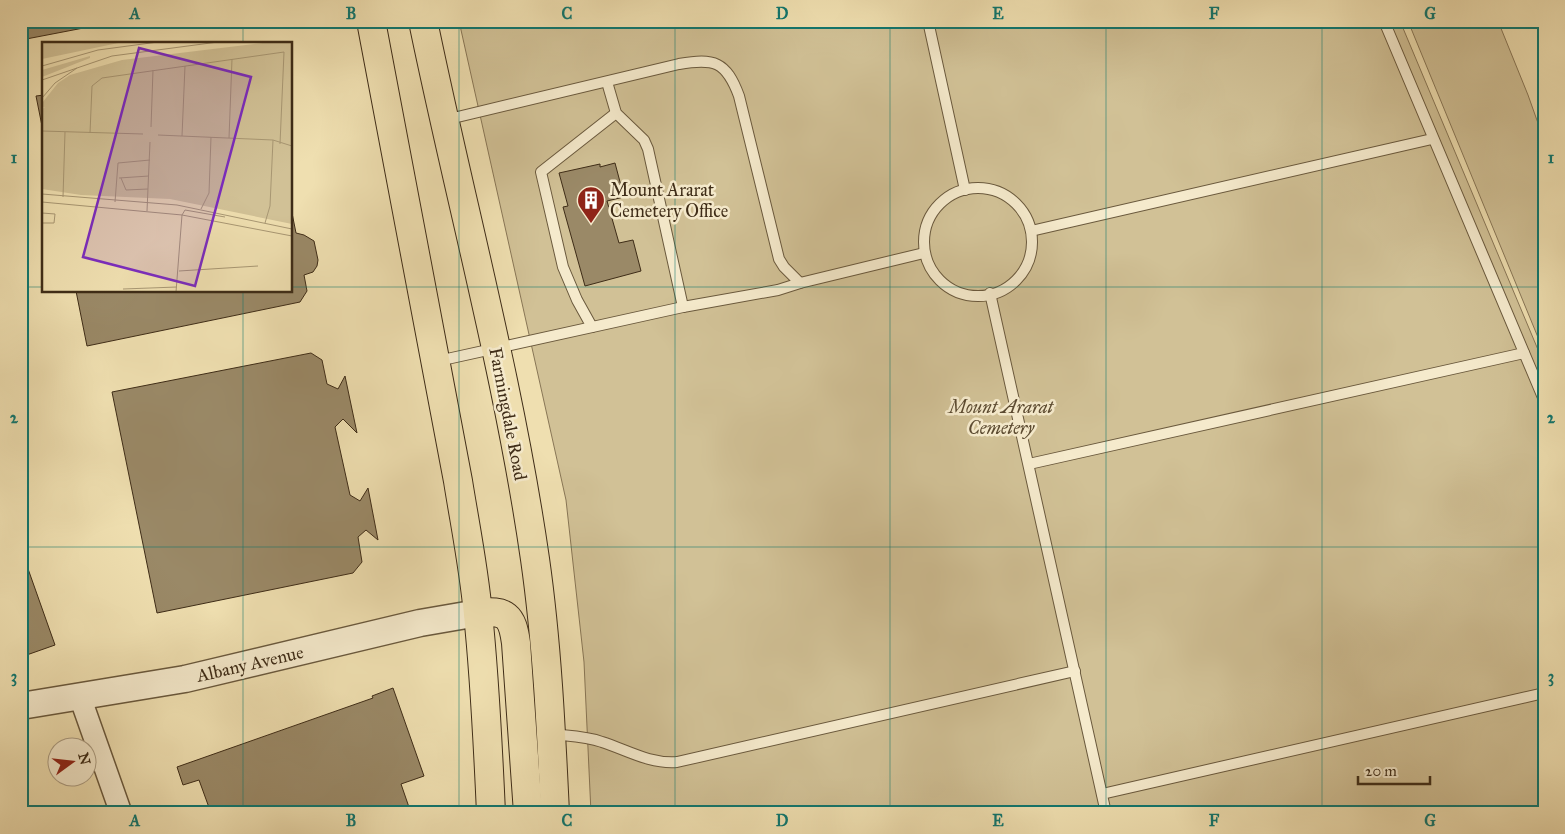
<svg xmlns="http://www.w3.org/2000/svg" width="1565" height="834" font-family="'IM FELL Great Primer',serif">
  <rect width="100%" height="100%" fill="#efdfb0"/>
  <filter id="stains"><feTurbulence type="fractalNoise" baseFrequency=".004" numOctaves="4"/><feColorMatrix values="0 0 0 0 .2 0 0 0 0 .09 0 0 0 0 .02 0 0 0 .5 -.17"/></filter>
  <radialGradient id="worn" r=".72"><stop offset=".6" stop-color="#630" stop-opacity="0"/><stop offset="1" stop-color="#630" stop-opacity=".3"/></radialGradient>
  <g fill="#d1c196" stroke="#887656">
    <polygon points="459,21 1400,21 1544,364 1544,813 591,813 584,662 566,500"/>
    <polygon points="1408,21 1498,21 1528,95 1544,140 1544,352"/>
  </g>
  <g fill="#9a8967" stroke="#3e2c17">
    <polygon points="21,21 120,21 21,40"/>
    <polygon points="44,95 44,136 36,96"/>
    <polygon points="615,163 624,197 607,201 619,243 633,240 641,271 585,286 563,207 568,206 559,173 600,164 600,167"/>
    <polygon points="291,208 296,233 304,235 314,241 318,260 317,266 313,272 304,275 307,291 300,302 87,346 76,291 291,291"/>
    <polygon points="311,353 322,360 327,384 338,389 345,376 357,433 343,419 335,427 350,495 360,501 368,488 378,540 366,530 358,537 362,562 353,573 157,613 112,392"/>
    <polygon points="21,549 55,645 21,657"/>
    <polygon points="393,688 424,776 401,784 411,813 211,813 199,780 183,785 177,767 373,698 372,696"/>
  </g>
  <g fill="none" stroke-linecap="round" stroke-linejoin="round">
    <g stroke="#6a593d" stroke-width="12">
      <g id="service">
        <polyline points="928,21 965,190"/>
        <polyline points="1384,21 1544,400"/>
        <polyline points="607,82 616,113 644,140 648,149 683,307"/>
        <path d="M445 120 679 64C714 58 726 61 739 96L779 259 784 267 800 283"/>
        <circle cx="978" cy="242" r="54"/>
        <polyline points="1031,231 1432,139"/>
        <polyline points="990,293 1106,813"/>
        <polyline points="592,327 577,300 563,267 541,172 616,113"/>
        <polyline points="438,361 683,307 778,290 800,283 924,253"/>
        <polyline points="1029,464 1524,353"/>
        <path d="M551 734C568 736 586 736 602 742 627 750 649 764 677 762L1075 671"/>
        <polyline points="1102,794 1544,693"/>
      </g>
    </g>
    <g stroke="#6a593d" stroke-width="24">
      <polyline id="minor" points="80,697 121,813"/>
    </g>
    <g stroke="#6a593d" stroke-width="29">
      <polyline id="tertiary" points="21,706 185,679 420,623 478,613"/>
    </g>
    <g stroke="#3e2c17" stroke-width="30">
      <g id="primary">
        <path d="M371 21 458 481C465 525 474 569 478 614 485 680 488 746 491 813"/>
        <path d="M423 21C460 201 509 378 535 559 547 643 551 728 555 813"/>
        <path d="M478 613C506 610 512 615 516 643L528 813"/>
      </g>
    </g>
    <use href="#service" stroke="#f5eacc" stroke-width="10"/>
    <use href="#minor" stroke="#f5eacc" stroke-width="21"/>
    <use href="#tertiary" stroke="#f5eacc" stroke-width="26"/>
    <use href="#primary" stroke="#efdfb0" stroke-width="28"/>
  </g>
  <path fill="none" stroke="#0f766e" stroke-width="1" stroke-opacity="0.55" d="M243 21V44M459 21V813M675 21V813M890 21V813M1106 21V813M1322 21V813M21 287H44M291 287H1544M243 291V813M21 547H1544"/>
  <defs>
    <g id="building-pin" transform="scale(1.4375)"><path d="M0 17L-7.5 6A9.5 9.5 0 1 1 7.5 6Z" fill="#8f2418" stroke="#f5eacc"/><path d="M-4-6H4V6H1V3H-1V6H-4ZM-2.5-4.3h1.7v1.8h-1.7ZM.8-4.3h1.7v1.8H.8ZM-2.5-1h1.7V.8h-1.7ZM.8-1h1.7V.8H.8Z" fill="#fff"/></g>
  </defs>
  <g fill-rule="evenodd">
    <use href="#building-pin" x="591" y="200"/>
  </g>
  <g text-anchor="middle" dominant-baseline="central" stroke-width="5" stroke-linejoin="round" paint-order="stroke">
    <g font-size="18" fill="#3e2c17" stroke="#f5eacc" text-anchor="start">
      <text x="610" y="190">Mount Ararat<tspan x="610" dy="21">Cemetery Office</tspan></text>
    </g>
    <g font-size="18" font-style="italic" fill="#5b4a30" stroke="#f5eacc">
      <text x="1001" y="407">Mount Ararat<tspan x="1001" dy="21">Cemetery</tspan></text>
    </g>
    <g font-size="18" fill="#3e2c17" stroke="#f5eacc">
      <text transform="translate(508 414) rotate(79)">Farmingdale Road</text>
      <text transform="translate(250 664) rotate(-13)">Albany Avenue</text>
    </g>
  </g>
  <g transform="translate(42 42)">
    <rect width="250" height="250" fill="#efdfb0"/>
    <path d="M0 0H81L0 17ZM229 0H250V182L128 157 39 153 0 147V67L3 65 0 66V61L16 41 28 33 80 18ZM48 14V16L0 35V28Z" fill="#d1c196"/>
    <path fill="none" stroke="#a89773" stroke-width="1" d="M0 24 56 8 116 0M0 38 70 14 176 0M0 56 13 41 35 26M109 85 111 28M0 89 101 92M48 91 50 44 60 36 242 10 238 102M116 93 231 98 250 104M140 94 143 24M187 96 190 17M77 136 107 134M79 136 84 148 106 147M0 152 135 163 250 187M21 155 23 90M0 160 140 173 250 194M73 160 76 121 108 118M159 167 167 151 169 95M105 169 108 100M0 171 13 172 12 181H0M140 173 143 168 183 175M223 181 228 164 231 98M137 229 216 224M81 247 135 245M134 250 140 173"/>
    <path fill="#7b2cbf" fill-opacity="0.15" stroke="#7b2cbf" stroke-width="2.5" d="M97 6 209 35 153 244 41 215Z"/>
    <rect width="250" height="250" fill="none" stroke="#3e2c17" stroke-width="2.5"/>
  </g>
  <rect width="1565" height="834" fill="none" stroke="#efdfb0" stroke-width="55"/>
  <g transform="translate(72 762) rotate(75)"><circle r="24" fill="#f5eacc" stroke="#ac9e84"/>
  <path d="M0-4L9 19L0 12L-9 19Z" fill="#8f2418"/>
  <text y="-8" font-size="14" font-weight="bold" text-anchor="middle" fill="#3e2c17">N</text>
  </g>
  <path d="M1358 776v8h72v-8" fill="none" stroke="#3e2c17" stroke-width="2.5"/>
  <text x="1365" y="776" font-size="15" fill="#3e2c17" stroke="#f5eacc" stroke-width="4" paint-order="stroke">20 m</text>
  <rect x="28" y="28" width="1510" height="778" fill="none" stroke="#0f766e" stroke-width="2"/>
  <g font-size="16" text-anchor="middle" font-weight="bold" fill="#0f766e">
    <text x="135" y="19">A</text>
    <text x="351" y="19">B</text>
    <text x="567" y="19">C</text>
    <text x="782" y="19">D</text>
    <text x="998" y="19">E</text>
    <text x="1214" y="19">F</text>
    <text x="1430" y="19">G</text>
    <text x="14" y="163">1</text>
    <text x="1551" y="163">1</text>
    <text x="14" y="423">2</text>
    <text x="1551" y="423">2</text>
    <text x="14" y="682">3</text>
    <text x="1551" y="682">3</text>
    <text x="135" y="826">A</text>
    <text x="351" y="826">B</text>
    <text x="567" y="826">C</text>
    <text x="782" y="826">D</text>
    <text x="998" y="826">E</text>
    <text x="1214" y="826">F</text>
    <text x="1430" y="826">G</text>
  </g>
  <rect width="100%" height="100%" filter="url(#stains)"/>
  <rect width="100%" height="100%" fill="url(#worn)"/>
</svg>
